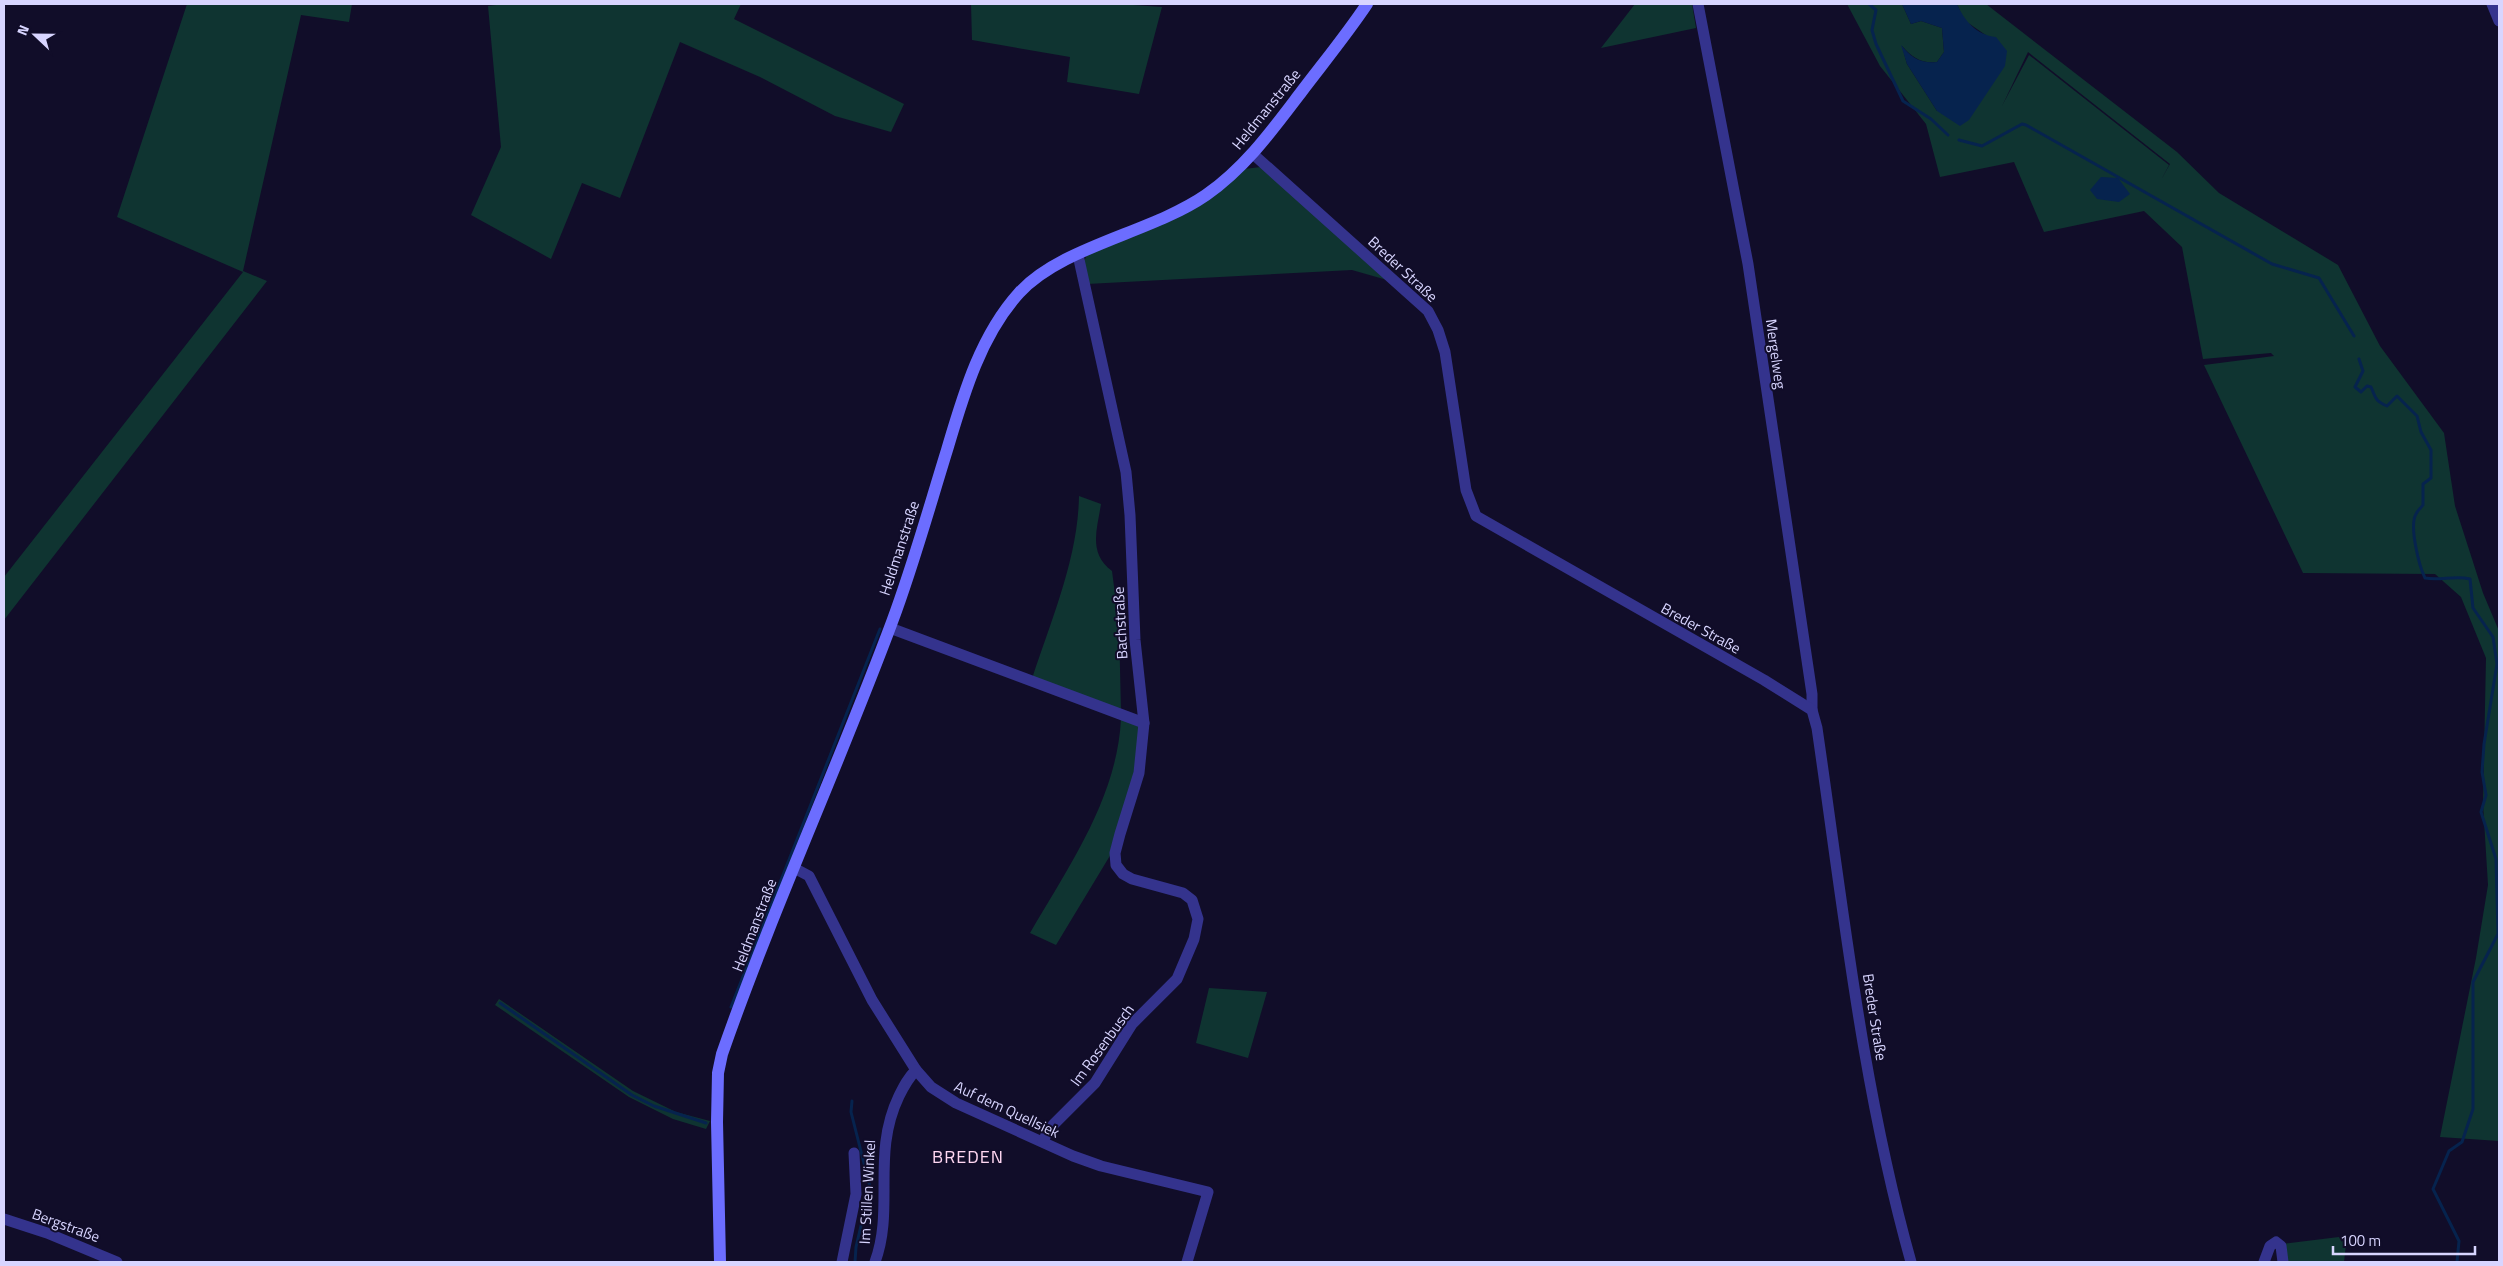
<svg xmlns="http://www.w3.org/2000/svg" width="2503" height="1266" font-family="'Titillium Web',sans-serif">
  <rect width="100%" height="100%" fill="#110d29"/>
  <g fill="#0f3431" fill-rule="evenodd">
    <polygon points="187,4 352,4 349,22 301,15 243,271 267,281 4,620 4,577 243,272 117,217"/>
    <polygon points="504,4 741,4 734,19 904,104 891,132 835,116 760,77 680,42 620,198 582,183 551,259 471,215 501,147 488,6"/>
    <polygon points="971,4 1119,4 1162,7 1139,94 1067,82 1070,57 972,40"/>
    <polygon points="1635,4 1692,4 1696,28 1601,48"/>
    <path d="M1847 4H1902L1911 24 1921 21 1942 28 1944 52 1937 62C1921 64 1912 57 1902 46L1907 64 1937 111 1987 36 1964 20 1957 4H1986L2177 152 2219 193 2338 265 2380 346 2444 433 2455 506 2483 593 2499 631V1141L2440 1137 2476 958 2488 885 2483 804 2486 658 2461 597 2435 574 2303 573 2204 365 2274 356 2271 353 2203 359 2182 247 2144 211 2044 232 2014 162 1940 177 1926 124 1880 66ZM2028 52 2170 164 2161 180 2169 165 2029 55 2002 106Z"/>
    <polygon points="1261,167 1387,280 1352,270 1087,284 1083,263 1087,255 1244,169"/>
    <path d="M1079 496 1101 504C1097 530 1088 553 1112 571L1119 625 1121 712 1032 679C1051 620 1078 559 1079 496Z"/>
    <path d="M1121 719 1140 727 1136 768 1111 854 1056 945 1030 933C1069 866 1117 798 1121 719Z"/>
    <polygon points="1209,988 1267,992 1248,1058 1196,1043"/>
    <polygon points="499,999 633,1091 676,1112 710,1121 706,1129 673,1119 629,1097 495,1005"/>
    <polygon points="2347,1236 2344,1262 2285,1262 2282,1244"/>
  </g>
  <g fill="#06234e">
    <path d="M1902 4H1957C1964 20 1976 35 1996 37L2007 51 2005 66 1969 120 1960 126 1937 111 1907 64 1901 45C1911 57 1920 64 1937 62L1944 52 1942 28 1921 21 1911 24Z"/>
    <polygon points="2101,177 2118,178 2130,194 2119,202 2097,199 2090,190"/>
  </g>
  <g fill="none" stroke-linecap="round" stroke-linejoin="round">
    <g stroke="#06234e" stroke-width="3">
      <polyline points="1869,4 1876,10 1872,30 1876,44 1903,101 1931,119 1948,135"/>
      <polyline points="1959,140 1982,146 2022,124 2026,125 2272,264 2319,278 2354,336"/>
      <path d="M2359 359 2363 371 2355 387 2361 392 2367 386 2371 387C2376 398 2374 400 2387 406L2397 396 2417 416 2421 432 2431 450V478L2423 484V505C2421 508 2417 511 2416 514 2409 526 2419 566 2425 578 2440 581 2455 575 2470 579L2473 608 2493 637 2497 664 2484 744 2482 772 2486 795 2481 812 2496 859 2498 934 2473 982V1109L2462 1142 2449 1151 2433 1189 2459 1241 2457 1262"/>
      <polyline points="500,1003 632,1095 654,1106 706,1123"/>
      <polyline points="731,1007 880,629"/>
      <polyline points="852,1101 851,1112 870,1187 856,1247 855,1262"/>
    </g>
    <g stroke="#34338d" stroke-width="11">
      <polyline points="1698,4 1748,264 1812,694 1812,710"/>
      <polyline points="2492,4 2499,21"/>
      <path d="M1253 154 1428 311 1438 330 1445 352 1466 490 1476 516 1764 680 1812 710 1817 728C1843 906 1862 1088 1911 1262"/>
      <polyline points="890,628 1144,723"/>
      <polyline points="794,868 809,876 872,1000 916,1070 931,1087 956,1103 1073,1156 1101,1166 1208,1192 1187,1262"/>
      <polyline points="1043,1142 1048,1130 1095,1083 1132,1024 1177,979 1194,939 1198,919 1192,900 1183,893 1132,879 1123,874 1116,865 1115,853 1120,834 1139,773 1144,723 1135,640 1130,515 1126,472 1078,255"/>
      <polyline points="4,1219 47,1233 117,1262"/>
      <polyline points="842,1262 856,1194 854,1153"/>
      <path d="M875 1262C895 1208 871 1154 899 1096 904 1086 908 1078 916 1070"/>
      <polyline points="2264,1262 2270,1246 2276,1242 2281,1246 2283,1262"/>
    </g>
    <path stroke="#6c6dff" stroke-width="12" d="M720 1262 717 1122 718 1073 722 1054C773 908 838 767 892 622 913 566 929 508 947 450 963 396 980 336 1019 293 1062 246 1151 233 1206 195 1246 167 1273 129 1302 91 1324 62 1347 34 1367 4"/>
  </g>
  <g text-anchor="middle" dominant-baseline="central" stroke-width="4" stroke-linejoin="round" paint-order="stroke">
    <g font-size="15" fill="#d8d5ff" stroke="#110d29">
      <text transform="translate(1266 109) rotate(-51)">Heldmanstraße</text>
      <text transform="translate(1403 269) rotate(43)">Breder Straße</text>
      <text transform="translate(1776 354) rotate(82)">Mergelweg</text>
      <text transform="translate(899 548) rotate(-72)">Heldmanstraße</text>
      <text transform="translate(1120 623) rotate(-93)">Bachstraße</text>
      <text transform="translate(1701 628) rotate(29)">Breder Straße</text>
      <text transform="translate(754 925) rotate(-69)">Heldmanstraße</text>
      <text transform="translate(1875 1017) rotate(81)">Breder Straße</text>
      <text transform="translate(1102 1045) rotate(-54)">Im Rosenbusch</text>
      <text transform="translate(1007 1109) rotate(25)">Auf dem Quellsiek</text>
      <text transform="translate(867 1192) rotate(-87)">Im Stillen Winkel</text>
      <text transform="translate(66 1225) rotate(20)">Bergstraße</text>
    </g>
    <g font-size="18" letter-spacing="1" fill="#ffd7f2" stroke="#110d29">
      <text x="968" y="1156">BREDEN</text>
    </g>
  </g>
  <rect width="2503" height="1266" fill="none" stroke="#d8d5ff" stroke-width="10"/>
  <g transform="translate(35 35) rotate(292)" stroke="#110d29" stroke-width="4" paint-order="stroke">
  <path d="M0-4L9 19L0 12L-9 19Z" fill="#d8d5ff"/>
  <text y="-8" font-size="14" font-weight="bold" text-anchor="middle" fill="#d8d5ff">N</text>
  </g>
  <path d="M2333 1246v8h142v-8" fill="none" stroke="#d8d5ff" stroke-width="2.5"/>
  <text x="2340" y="1246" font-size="15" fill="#d8d5ff" stroke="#110d29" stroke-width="4" paint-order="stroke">100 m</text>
</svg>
